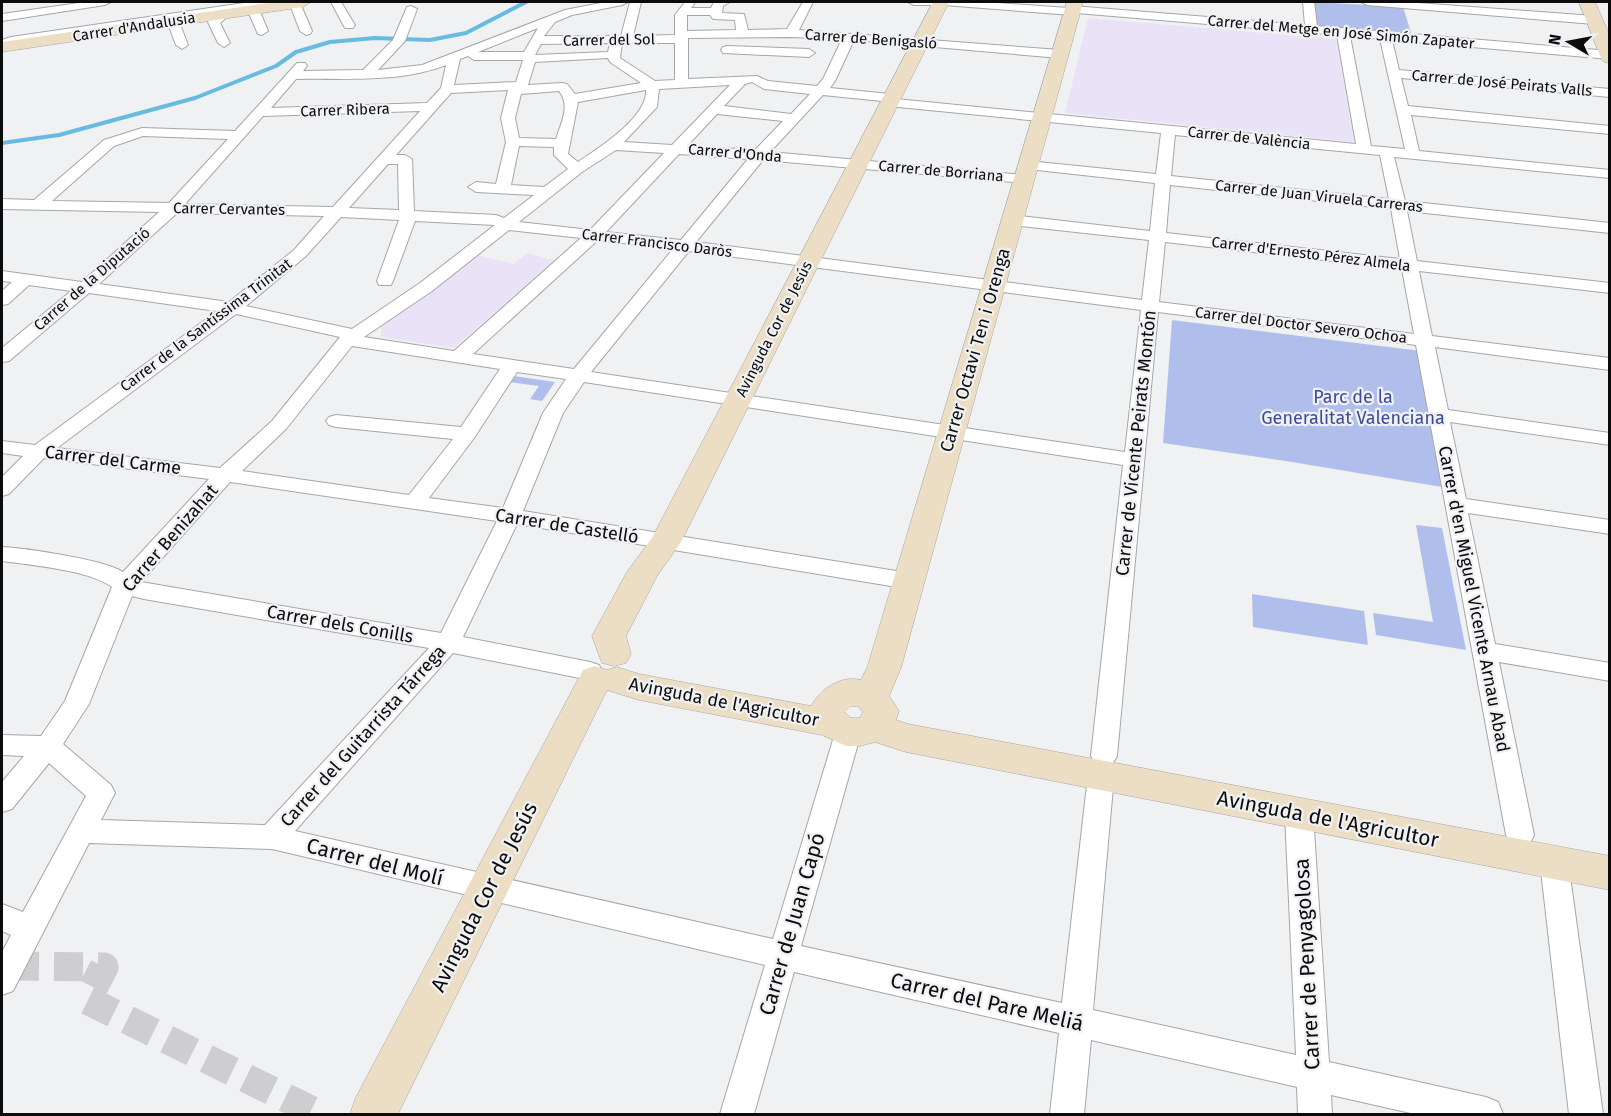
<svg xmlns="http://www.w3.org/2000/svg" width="1611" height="1116" font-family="'Fira Sans',sans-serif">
  <rect width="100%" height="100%" fill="#f0f1f2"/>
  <g fill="#eae3f8">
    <polygon points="1088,18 1336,39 1354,142 1065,113"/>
    <polygon points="527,253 554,260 454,348 381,337 381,324 477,255 514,264"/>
  </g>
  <g fill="#b0beeb">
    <polygon points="1314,2 1403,7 1412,36 1317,28"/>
    <polygon points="1172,320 1421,351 1448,488 1286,461 1163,443"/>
    <polygon points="513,376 555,382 542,401 530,399 539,386 509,382"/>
    <polygon points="1416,525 1442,528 1466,650 1376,635 1373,613 1433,622"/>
    <polygon points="1252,594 1364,611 1368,645 1253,627"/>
  </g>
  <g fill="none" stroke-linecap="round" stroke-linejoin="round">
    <polyline stroke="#67bbe1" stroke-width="4" points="2,143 59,135 195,98 276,66 296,52 330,42 375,38 430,40 466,33 526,2"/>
    <polyline stroke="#ceced0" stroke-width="29" stroke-dasharray="29 15" stroke-linecap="butt" points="10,966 104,967 87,1000 319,1114"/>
    <g stroke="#a5a6a7" stroke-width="2">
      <g id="street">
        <polygon points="86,2 111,2 105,5 2,21 2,14"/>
        <polygon points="251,2 277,2 275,4 258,7 268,31 262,35 258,34 247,9 225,12 227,17 220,23 230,43 224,47 218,43 208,22 214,14 178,19 188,45 182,49 176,45 167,21 2,48 2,40 11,37"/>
        <polygon points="289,2 300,3 312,31 310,34 306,35 300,31"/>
        <polygon points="331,2 341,2 355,25 353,28 345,28"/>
        <path d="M606 2H628L622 5 572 15 555 22 544 36H621L630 2H641L633 36 675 35V15L685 2H695L691 8H711L714 2H730L723 6 722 13 744 14 748 30 787 29 803 2H813L799 30 1060 50 1066 54 1060 58 854 40 835 81 830 88 890 94 895 95 896 99 1356 144 1337 35 1077 13 1072 15 944 5H914L908 2H983L1068 8 1073 6 1305 25 1303 2H1314L1317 26 1610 51 1609 59 1392 40 1399 70 1610 89V97L1401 78 1408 106 1610 126V134L1411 115 1419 151 1610 170V178L1394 157 1405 201 1610 223V233L1407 211 1417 261 1610 283V293L1419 271 1432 336 1610 358V370L1435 347 1448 410 1610 433V445L1450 422 1466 499 1610 520V534L1468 513 1495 644 1610 663V681L1499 662 1534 835 1530 843 1520 847 1510 843 1506 835 1416 345 1158 312 1117 756 1113 763 1104 766 1110 768 1114 776 1093 1010 1296 1055 1285 814 1289 806 1299 803 1309 806 1313 814 1329 1062 1486 1097 1498 1102 1503 1114H1415L1331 1095 1332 1114H1298L1297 1087 1091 1040 1084 1114H1050L1059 1033 794 972 754 1114H720L765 965 272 849 89 843 13 991 2 995V952L11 935 2 931V904L23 912 86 796 49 763 12 809 2 812V782L24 756 2 755V735L41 736 65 701 112 587C89 570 31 565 2 561V547C25 548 106 560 123 572L209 479 44 458 9 494 2 496V477L23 456 2 453V441L35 445 217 311 89 293 9 361 2 362V348L71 291 29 285 8 304 2 305V291L12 282 2 281V271L82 282 159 212 2 209V199L34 200 104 140 142 128 235 131 297 63H305L307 66 303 71 363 70 393 40 407 7 411 6 417 9 405 41 378 70 422 65 565 10ZM687 15H710L713 19 735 20 736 30 687 31ZM538 28 524 52H478ZM1350 36 1380 39 1405 149 1371 146ZM791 37 842 39 823 79 817 86 768 81 757 76 688 79V38ZM610 43 608 52 535 55 541 44ZM622 43H675V80L655 81 620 58ZM468 56 474 60H523L516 82 454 85 460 59ZM608 58 610 62 641 83 575 94 567 84 562 83 528 85 535 62ZM446 65 441 88 427 103 271 108 296 79C346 78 400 83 446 65ZM752 82 764 89 810 94 791 114 724 106 745 84ZM730 85 672 145 624 142 657 107 659 89ZM508 90 501 118 506 142 496 184 476 182 468 187 476 192 534 195 504 218 496 215 414 211 412 159 405 155H396L451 93ZM646 90C648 117 598 149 578 162L568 154 578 102ZM559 91C571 105 561 123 556 139L519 138 515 118 521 94ZM823 95 882 101 883 105 888 106 1161 133 1156 174 1028 161 1021 165 1028 169 1155 183 1150 231 1012 215 1004 220 1012 225 1149 240 1142 300 696 242 763 160 1024 183 1031 179 1024 175 770 152ZM420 111 333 207 185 204 263 116ZM717 114 783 121 755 150 687 146ZM1175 135 1380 155 1389 199 1171 176ZM143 136 228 139 169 203 52 201 114 146ZM519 146 554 147V155L568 169 544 187 511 185ZM616 150 664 153 590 230 519 222 582 172ZM679 154 748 159 681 240 606 232ZM388 164H398L399 210 349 208ZM1170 185 1391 209 1400 259 1166 233ZM177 213 324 216 294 250 229 302 99 284ZM341 217 399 220 377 281 379 285H391L393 281 415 221 495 225 420 283 352 329 246 306 306 256ZM509 230 581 238 454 351 364 337 432 291ZM598 240 673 249 574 369 473 354ZM1165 242 1402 269 1414 334 1159 302ZM689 251 1141 310 1125 452 591 372ZM236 314 340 337 272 421 220 468 57 448ZM352 346 500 369 461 427 336 415 329 417 326 421 329 425 336 427 453 439 409 495 242 471 286 429ZM517 372 566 379 543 413 503 508 429 498 474 438ZM584 382 1123 465 1091 756 1095 763 1101 765 1092 768 1088 776 1062 1003 801 946 861 733 857 726 848 723 839 726 835 733 773 939 295 831 453 653 590 680 599 677 602 671 599 665 590 662 463 637 517 524 909 589 917 587 920 581 917 575 909 573 523 511 563 413ZM230 482 497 521 441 633 141 582ZM132 596 144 599 429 648 265 825 101 820 115 793 111 785 63 744 89 704Z"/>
        <polygon points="1361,2 1404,2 1594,16 1600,20 1594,24 1367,5"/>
        <polygon points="727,46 809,49 815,53 809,57 723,53 721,50 723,47"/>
        <polygon points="1554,850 1564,853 1568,862 1603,1114 1569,1114 1540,862 1544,853"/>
      </g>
    </g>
    <g stroke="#a5a6a7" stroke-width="1">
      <g id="secondary">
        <polygon points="274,2 311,2 303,7 2,52 2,42"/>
        <polygon points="933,2 949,2 681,542 657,576 626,636 631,654 626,663 614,666 602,663 592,636 627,572 652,538"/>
        <path d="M1067 2H1083L901 668 889 696 899 711 896 720 908 724 1610 856V890L906 752 875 742 860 746H846L822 735 639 700 607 690 398 1114H350L356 1097 583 670 595 666 607 670 617 667 639 674 811 706C820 689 841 675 861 680L867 668ZM851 706H858L863 712 860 718H851L844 712Z"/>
        <polygon points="1579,2 1595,2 1610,36 1610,63 1604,62 1601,58"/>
      </g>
    </g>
    <use href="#street" fill="#fff" fill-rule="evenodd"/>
    <use href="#secondary" fill="#ecdec4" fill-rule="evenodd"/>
  </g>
  <g text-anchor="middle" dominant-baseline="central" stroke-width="4.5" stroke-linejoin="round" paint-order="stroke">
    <g font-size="15" fill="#0b0b0c" stroke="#f0f1f2">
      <text transform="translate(134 27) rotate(-9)">Carrer d'Andalusia</text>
      <text transform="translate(1341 32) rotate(5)">Carrer del Metge en José Simón Zapater</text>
      <text transform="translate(871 39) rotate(4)">Carrer de Benigasló</text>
      <text transform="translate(609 40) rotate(-1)">Carrer del Sol</text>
      <text transform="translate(1502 83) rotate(5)">Carrer de José Peirats Valls</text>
      <text transform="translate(345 110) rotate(-2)">Carrer Ribera</text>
      <text transform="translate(1249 138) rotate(6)">Carrer de València</text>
      <text transform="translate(735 153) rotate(5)">Carrer d'Onda</text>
      <text transform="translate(941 171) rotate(5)">Carrer de Borriana</text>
      <text transform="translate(1319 196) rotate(6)">Carrer de Juan Viruela Carreras</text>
      <text transform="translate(229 209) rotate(1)">Carrer Cervantes</text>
      <text transform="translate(657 243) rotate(7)">Carrer Francisco Daròs</text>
      <text transform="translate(1311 254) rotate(7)">Carrer d'Ernesto Pérez Almela</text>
      <text transform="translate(92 279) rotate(-41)">Carrer de la Diputació</text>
      <text transform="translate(206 325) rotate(-37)">Carrer de la Santíssima Trinitat</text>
      <text transform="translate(1301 325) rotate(7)">Carrer del Doctor Severo Ochoa</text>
      <text transform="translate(774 329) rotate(-63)">Avinguda Cor de Jesús</text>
    </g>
    <g font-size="18" fill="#0b0b0c" stroke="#f0f1f2">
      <text transform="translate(975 350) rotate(-74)">Carrer Octavi Ten i Orenga</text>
      <text transform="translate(1136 443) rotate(-84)">Carrer de Vicente Peirats Montón</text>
      <text transform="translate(113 460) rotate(7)">Carrer del Carme</text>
      <text transform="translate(567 526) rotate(9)">Carrer de Castelló</text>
      <text transform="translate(170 538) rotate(-49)">Carrer Benizahat</text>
      <text transform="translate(1474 599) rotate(79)">Carrer d'en Miguel Vicente Arnau Abad</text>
      <text transform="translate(340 624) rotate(10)">Carrer dels Conills</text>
      <text transform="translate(724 702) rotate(11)">Avinguda de l'Agricultor</text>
      <text transform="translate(363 736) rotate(-48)">Carrer del Guitarrista Tárrega</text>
    </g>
    <g font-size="18" fill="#3c4b99" stroke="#f0f1f2">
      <text x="1353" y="397">Parc de la<tspan x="1353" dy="21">Generalitat Valenciana</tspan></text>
    </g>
    <g font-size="21" fill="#0b0b0c" stroke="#f0f1f2">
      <text transform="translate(1328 819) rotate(11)">Avinguda de l'Agricultor</text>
      <text transform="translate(375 862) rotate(14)">Carrer del Molí</text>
      <text transform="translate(484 897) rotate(-63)">Avinguda Cor de Jesús</text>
      <text transform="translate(792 924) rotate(-74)">Carrer de Juan Capó</text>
      <text transform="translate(1307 964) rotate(-93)">Carrer de Penyagolosa</text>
      <text transform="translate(987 1002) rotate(13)">Carrer del Pare Meliá</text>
    </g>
  </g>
  <rect width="1611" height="1116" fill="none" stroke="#0b0b0c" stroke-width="6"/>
  <g transform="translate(1569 42) rotate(280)" stroke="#f0f1f2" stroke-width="4.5" paint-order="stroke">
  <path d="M0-4.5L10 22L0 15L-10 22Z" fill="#0b0b0c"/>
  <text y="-9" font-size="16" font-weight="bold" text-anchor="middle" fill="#0b0b0c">N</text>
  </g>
</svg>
